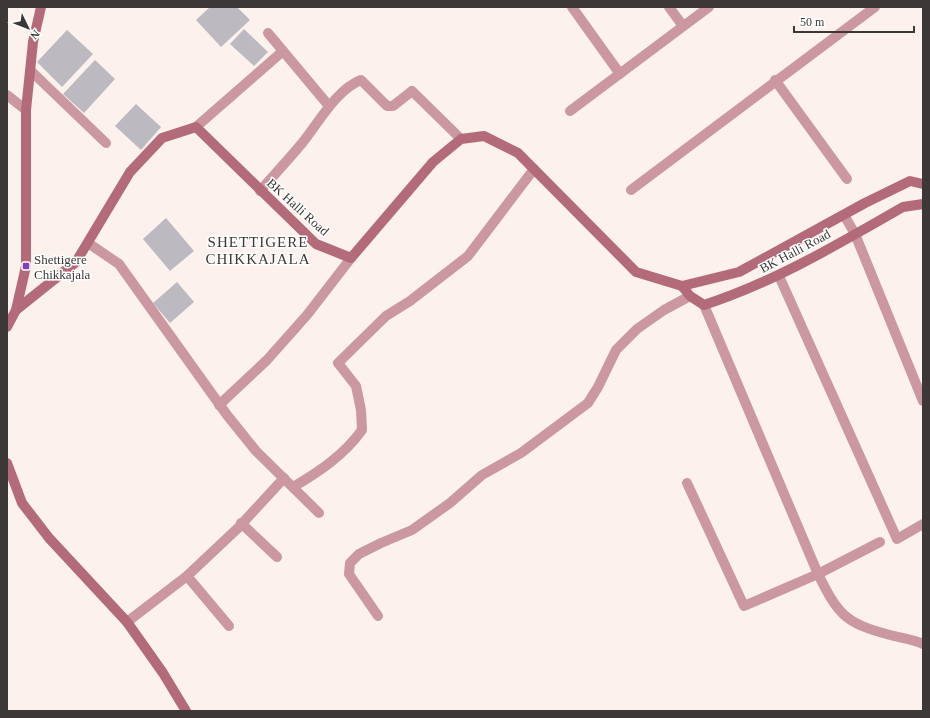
<svg xmlns="http://www.w3.org/2000/svg" width="930" height="718" font-family="'Times New Roman',serif">
  <rect width="100%" height="100%" fill="#fcf1ed"/>
  <g fill="#bcb9c1">
    <polygon points="210,7 237,7 250,20 221,47 196,20"/>
    <polygon points="244,29 268,52 254,66 230,44"/>
    <polygon points="67,30 93,54 62,87 37,62"/>
    <polygon points="95,60 115,79 84,113 63,94"/>
    <polygon points="136,104 161,127 141,150 115,126"/>
    <polygon points="166,218 194,251 170,271 143,239"/>
    <polygon points="177,282 194,302 170,323 153,303"/>
  </g>
  <g fill="none" stroke-linecap="round" stroke-linejoin="round">
    <g stroke="#cb98a1" stroke-width="10">
      <polyline points="572,7 620,74"/>
      <polyline points="669,7 683,26"/>
      <polyline points="268,33 329,106"/>
      <polyline points="31,71 106,143"/>
      <polyline points="775,80 847,179"/>
      <polyline points="7,95 26,110"/>
      <polyline points="570,111 709,7"/>
      <polyline points="196,127 283,51"/>
      <polyline points="631,190 875,7"/>
      <path d="M260 191C274 175 289 159 303 142 319 122 337 89 361 80L387 106H393L412 91 461 139"/>
      <polyline points="844,215 855,234 923,401"/>
      <polyline points="88,243 119,264 227,415 256,451 319,513"/>
      <polyline points="779,276 897,539 923,524"/>
      <path d="M704 305 818 574C838 614 844 623 890 635 901 638 913 639 923 644"/>
      <polyline points="219,405 267,360 307,315 351,258"/>
      <polyline points="687,483 744,606 818,574 880,542"/>
      <path d="M293 487C319 472 344 455 362 430L361 410 356 386 338 363 386 316 410 301 468 256 534 169"/>
      <polyline points="241,523 277,557"/>
      <polyline points="187,576 229,626"/>
      <polyline points="378,616 349,574 350,563 359,554 381,543 412,530 450,503 482,475 521,453 588,403 598,387 616,350 637,329 664,310 690,296"/>
      <polyline points="127,622 187,576 238,528 284,478"/>
    </g>
    <g stroke="#b36b79" stroke-width="10">
      <path d="M682 286 690 296 704 305C775 282 838 244 903 207L923 204"/>
      <polyline points="16,310 76,262 130,172 162,138 196,127 316,244 351,258 433,162 461,139 484,136 518,153 636,272 682,286 739,272 865,203 910,181 923,184"/>
      <polyline points="7,327 16,310 26,266 26,110 33,42 41,7"/>
      <polyline points="7,463 22,503 49,538 127,622 163,673 186,711"/>
    </g>
  </g>
  <rect fill="#8441b5" stroke="#fff" stroke-width="1.5" x="22" y="262" width="8" height="8" rx="2"/>
  <g text-anchor="middle" dominant-baseline="central" stroke-width="3" stroke-linejoin="round" paint-order="stroke">
    <g font-size="13" fill="#3c3837" stroke="#fff">
      <text transform="translate(298 207) rotate(42)">BK Halli Road</text>
      <text transform="translate(795 251) rotate(-28)">BK Halli Road</text>
    </g>
    <g font-size="13" fill="#3c3837" stroke="#fff" text-anchor="start">
      <text x="34" y="259">Shettigere<tspan x="34" dy="15">Chikkajala</tspan></text>
    </g>
    <g font-size="15" letter-spacing="1" fill="#3c3837" stroke="#fff">
      <text x="258" y="242">SHETTIGERE<tspan x="258" dy="17">CHIKKAJALA</tspan></text>
    </g>
  </g>
  <rect width="930" height="718" fill="none" stroke="#3c3837" stroke-width="16"/>
  <g transform="translate(28 28) rotate(133)" stroke="#ffffff" stroke-width="3" paint-order="stroke">
  <path d="M0-3L7 15L0 10L-7 15Z" fill="#3c3837"/>
  <text y="-6" font-size="11" font-weight="bold" text-anchor="middle" fill="#3c3837">N</text>
  </g>
  <path d="M794 26v6h120v-6" fill="none" stroke="#3c3837" stroke-width="2"/>
  <text x="800" y="26" font-size="12" fill="#3c3837" stroke="#ffffff" stroke-width="3" paint-order="stroke">50 m</text>
</svg>
